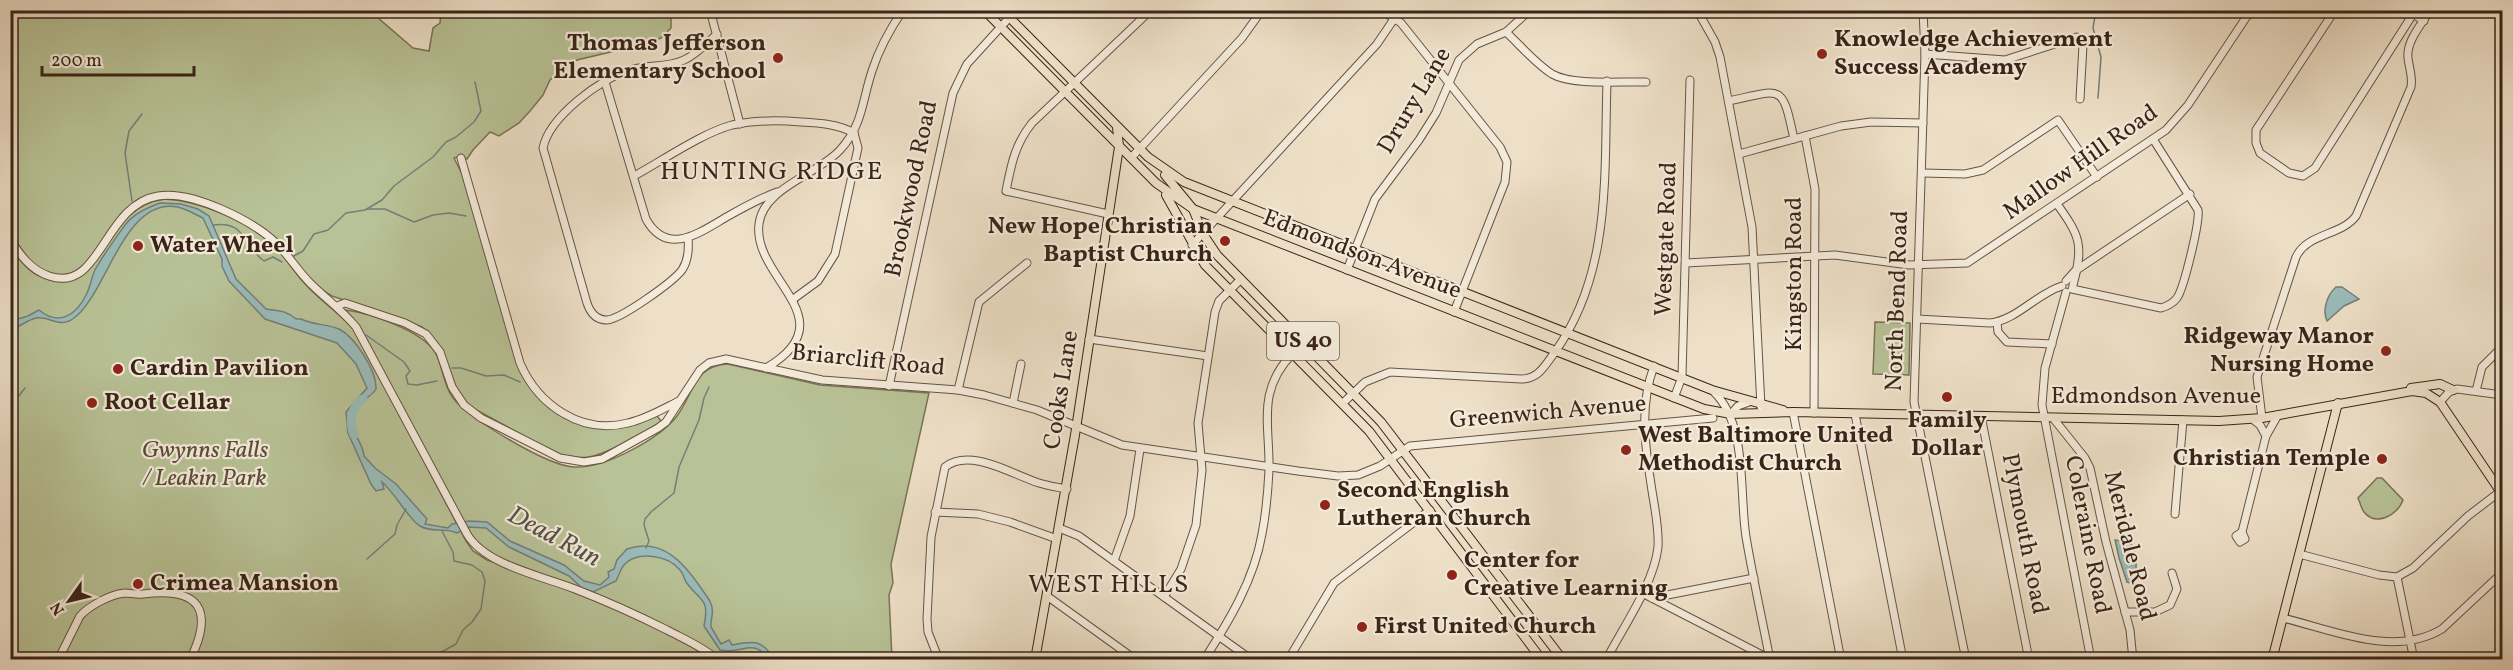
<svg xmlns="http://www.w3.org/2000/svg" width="2513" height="670" font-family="Vollkorn,serif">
  <rect width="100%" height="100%" fill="#eee0c8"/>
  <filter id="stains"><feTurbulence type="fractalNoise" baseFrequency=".00333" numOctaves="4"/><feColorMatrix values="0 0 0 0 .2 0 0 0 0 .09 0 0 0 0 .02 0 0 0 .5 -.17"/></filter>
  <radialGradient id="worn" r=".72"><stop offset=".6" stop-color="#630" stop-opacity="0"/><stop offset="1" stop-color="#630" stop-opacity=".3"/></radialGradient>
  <g fill="#b8c296" stroke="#797357" stroke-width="1.5">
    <path d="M10 11H370L413 48 429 51 433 28 440 23 441 11H666L671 17V28L661 38 640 45 577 60 550 80 543 95 530 111 519 123 499 136 490 132 473 150 467 159 460 156 454 158 463 176 517 361C542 425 596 441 657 416L661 421C653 428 642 433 633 438 606 453 585 465 554 452L469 406 456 387 442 350 422 327 332 296 317 287 276 240 202 200 155 194 145 197 121 214 87 262 77 274 68 277 55 276 35 267 11 236Z"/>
    <path d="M165 199C201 201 250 222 276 248 288 260 296 275 308 287 323 303 341 314 355 331L466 541 473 551 487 560C563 588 643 615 712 659H11L10 245C20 262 31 276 51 280 107 294 100 207 165 199Z"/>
    <path d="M346 310C370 313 422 331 435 352 443 366 443 385 453 398 469 419 548 466 574 467 604 469 659 439 677 416 694 393 694 365 728 364L820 385 929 393 891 564 893 583 889 595 892 659H721L571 585 497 557 477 546Z"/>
    <polygon points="1875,322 1910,323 1909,375 1873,374"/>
    <path d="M2377 478H2382L2403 500C2398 515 2376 527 2364 512 2361 508 2360 502 2358 498Z"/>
  </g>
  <g fill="#9abcba" stroke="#747f79" stroke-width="1.5">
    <path d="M160 203 181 204 198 209 209 216 236 279 266 309C278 311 286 310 296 319H301C313 325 327 324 339 329 355 337 377 371 376 389 371 398 362 399 355 407 341 425 363 438 364 456L375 468 396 484 427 519 425 524 448 528 452 524 469 521 487 522 510 541 564 565 584 581 600 585 609 577 608 572 614 569 617 560 627 549C662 537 684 563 701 588 704 593 709 598 711 604 715 612 710 619 711 627L721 644 729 640 732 645C755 641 761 639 774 659H768C755 637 740 655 720 650L704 626C710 597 700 602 686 582 684 578 683 573 680 570 668 555 638 551 625 564 620 569 619 575 616 581L593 592 582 588 569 576 509 547 486 528 468 527 457 533C446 527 431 533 420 526 410 521 395 493 382 482L384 489 376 491 371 484 348 433 346 412 367 388 356 364 337 343 265 319 229 281 222 266V259L203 218C195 214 186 209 178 207 124 196 107 294 74 318 60 329 50 316 36 318 27 320 20 327 11 329V321L28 316 39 310C58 326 76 316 86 295 91 286 91 277 96 268 104 254 115 239 125 225 133 214 146 208 160 203Z"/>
    <path d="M2336 287H2342L2359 299 2344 306 2327 321C2322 310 2327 295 2336 287Z"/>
    <path d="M2115 540 2130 542C2137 551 2139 574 2131 583L2127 582 2119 558Z"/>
  </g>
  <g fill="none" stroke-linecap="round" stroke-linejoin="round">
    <g stroke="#747f79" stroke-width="1.5">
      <polyline points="2096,10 2093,28 2101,57 2098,98"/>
      <polyline points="132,201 125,153 129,131 142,114"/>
      <polyline points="367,209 385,209 414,222 433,215 449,213 466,216"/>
      <path d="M213 225C246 220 243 246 264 261L273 257 282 262"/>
      <polyline points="294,256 303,251 314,234 328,230 346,213 365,210 382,200 394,186 433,157 446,142 456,137 474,122 481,111 475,82"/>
      <polyline points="366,335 404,362 410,371 406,376 408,384 417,385 437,381"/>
      <polyline points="452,368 461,368 486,376 504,375 520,382"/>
      <polyline points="10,407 25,388"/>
      <polyline points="646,548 649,541 644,525 645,519 651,512 674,493 679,467 699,420 704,398 709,387"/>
      <polyline points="367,559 395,534 397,525 406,509"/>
      <polyline points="427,660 456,644 463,630 472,622 481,609 485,581 482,572 472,565 454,561 453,552 442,531"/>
    </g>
    <path stroke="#9abcba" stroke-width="9" d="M354 435C349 422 351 407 363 399"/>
    <g stroke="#675344" stroke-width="9">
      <g id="minor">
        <polyline points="710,10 740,124"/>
        <polyline points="1381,10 1401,23 1500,147 1507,162 1505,182 1454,312"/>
        <polyline points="1697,10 1715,42 1720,57 1752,227 1761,407"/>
        <polyline points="1923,10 1925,54 1914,402 1966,660"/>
        <polyline points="2335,10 2256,130 2256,143 2260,153 2289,173 2303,176 2315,168 2413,14"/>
        <polyline points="2407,10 2424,21"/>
        <path d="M1506 32C1521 46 1535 63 1552 74 1573 86 1621 81 1646 82"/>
        <polyline points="1925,54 2005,60 2077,37 2083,45 2080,99"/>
        <path d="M605 82 646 219C668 259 703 230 730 215 746 206 761 198 777 192"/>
        <path d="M1729 101C1783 89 1782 83 1794 139"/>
        <polyline points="1805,136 1815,189 1814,413"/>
        <polyline points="1739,154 1841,126 1871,122 1923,123"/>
        <path d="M461 158 520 363C538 405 581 435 628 423 646 419 663 409 679 401"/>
        <polyline points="1131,158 1242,38 1262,10"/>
        <polyline points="1922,173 1965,174 1983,170 2058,120 2097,177"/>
        <path d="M634 176C662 161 702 133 732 125 755 120 778 120 801 122 819 123 838 124 854 133"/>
        <path d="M2057 204C2080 236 2084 245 2073 285"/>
        <path d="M1108 214 1006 191C1011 165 1015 144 1032 123L1151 10"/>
        <path d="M688 238C689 249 688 261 682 270 673 282 621 319 607 320 596 320 590 312 587 303L543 148C549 117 601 78 630 70 648 64 667 68 684 60 697 54 707 43 717 34"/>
        <path d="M10 239C20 255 31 270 49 276 101 294 103 205 158 196 192 190 254 221 278 245 289 256 298 271 310 283 325 298 342 310 356 327L467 534C485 565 542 576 575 589 606 601 637 615 667 630 684 639 703 647 718 660"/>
        <polyline points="1192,245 1377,44 1400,10"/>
        <polyline points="1686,263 1835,255 1909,265 1967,263 2166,130 2188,105 2251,10"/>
        <polyline points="1347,270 1375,199 1419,140 1436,113 1459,60 1477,44 1506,32 1530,10"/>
        <polyline points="2066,281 2075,271 2190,194"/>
        <path d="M2072 289 2161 308C2168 306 2173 303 2177 298 2184 288 2200 222 2198 210L2153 139"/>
        <polyline points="2066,292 2045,368 2042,405 2091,660"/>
        <polyline points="792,300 818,281 835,254 858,148 854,133"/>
        <polyline points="337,306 345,303 405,323 426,334 440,352 452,387 464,405 481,418 560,458 584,462 602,459 658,428 666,422 700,370 709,363 726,359 822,380 958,390 984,395 1037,410 1122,445 1298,471 1338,476 1358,475 1380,466 1410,446 1713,418"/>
        <path d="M1917 319 1990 323C2017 320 2036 294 2062 286"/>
        <polyline points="1997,322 1998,332 2007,342 2052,344"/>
        <polyline points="1089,339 1208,356"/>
        <path d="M766 368C849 319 752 279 759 224 763 188 817 175 840 150 863 125 862 101 872 71 879 49 890 29 903 10"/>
        <polyline points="889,386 953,93 967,64 1009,18"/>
        <polyline points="958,390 979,302 1027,263"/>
        <polyline points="2476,391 2482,367 2502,347"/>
        <path d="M1714 392C1748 425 1739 493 1746 537 1753 578 1762 619 1770 660"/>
        <polyline points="1674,398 1682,377 1690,80"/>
        <polyline points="2440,402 2449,392 2457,389 2502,395"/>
        <polyline points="1013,403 1021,364"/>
        <path d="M1343 403 1365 382 1390 372 1521 379C1539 379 1545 365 1555 352 1612 272 1604 174 1607 81"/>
        <polyline points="1793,412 1841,660"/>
        <polyline points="1731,414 1738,406 1749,402"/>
        <polyline points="1855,414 1903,660"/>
        <polyline points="1981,416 2029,660"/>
        <polyline points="2053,418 2085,458 2090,468 2106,542 2130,630 2133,660"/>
        <path d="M2262 418 2257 377 2296 257C2307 233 2341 236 2356 216L2411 87C2413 76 2409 68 2408 58 2406 41 2422 24 2430 10"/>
        <polyline points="2252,419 2260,425 2266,436"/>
        <polyline points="935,512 978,514 1010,522 1057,539"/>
        <polyline points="2175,514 2183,420"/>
        <polyline points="1059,528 1079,536 1252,660"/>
        <polyline points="2242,532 2236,536 2240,542 2245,539 2242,532 2266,436 2278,415"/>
        <polyline points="2299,554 2379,575 2397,577 2413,568 2468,516 2502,490"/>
        <polyline points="1114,561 1130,516 1140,449"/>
        <polyline points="2397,577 2414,660"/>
        <polyline points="1642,593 1770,659"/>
        <polyline points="1047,596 1136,660"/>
        <polyline points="1164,597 1181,569 1196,525 1202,470 1198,423 1215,312 1219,301 1241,279"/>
        <polyline points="1652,598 1754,578"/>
        <polyline points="2125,612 2155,612 2170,605 2177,589 2172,573"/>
        <path d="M2283 618C2333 630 2394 658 2442 629L2502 573"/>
        <path d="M58 660 80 616C89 606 111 594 125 593 131 593 137 595 143 594 199 587 215 609 190 660"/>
        <path d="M939 660 928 632 927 619 931 537 945 467C970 447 1013 475 1039 483 1048 486 1057 487 1067 489"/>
        <path d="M1204 660C1229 621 1254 580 1262 534 1266 513 1268 491 1269 470 1270 424 1256 391 1293 353"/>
        <polyline points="1288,660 1334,583 1430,510"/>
        <path d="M1606 660C1623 627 1654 584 1658 547 1659 531 1656 514 1653 497 1646 453 1638 409 1654 366"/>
      </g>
    </g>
    <g stroke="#3a2418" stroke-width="10">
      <g id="major">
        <polyline points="984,10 1156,183 1193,209 1704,409 1731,414 1793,412 2219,421 2262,418 2412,391 2426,393 2440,402 2502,494"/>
        <polyline points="1002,10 1148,157 1184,182 1712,390 1783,410"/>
        <polyline points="1165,175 1193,209 1203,234 1217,255 1381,422 1563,660"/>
        <polyline points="1166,195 1205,265 1369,431 1542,660"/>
        <polyline points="2411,388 2440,384 2453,390"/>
        <polyline points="1035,660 1075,435 1119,147 1117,127"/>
        <polyline points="2272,660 2338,403"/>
      </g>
    </g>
    <use href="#minor" stroke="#f4ebdb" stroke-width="7"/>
    <use href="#major" stroke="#eee0c8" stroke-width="8"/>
  </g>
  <g fill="#8f2418" stroke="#f4ebdb" stroke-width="2">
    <circle cx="1822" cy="54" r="6"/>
    <circle cx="778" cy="58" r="6"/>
    <circle cx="1225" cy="241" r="6"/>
    <circle cx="138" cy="246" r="6"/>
    <circle cx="2386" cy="351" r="6"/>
    <circle cx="118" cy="369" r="6"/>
    <circle cx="1947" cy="397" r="6"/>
    <circle cx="92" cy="403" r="6"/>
    <circle cx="1626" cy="450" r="6"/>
    <circle cx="2382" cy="459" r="6"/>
    <circle cx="1325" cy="505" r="6"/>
    <circle cx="1452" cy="575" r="6"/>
    <circle cx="138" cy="584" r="6"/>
    <circle cx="1362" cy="627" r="6"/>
  </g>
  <g text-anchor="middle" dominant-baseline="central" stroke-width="4.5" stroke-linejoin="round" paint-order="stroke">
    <rect fill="#f4ebdb" stroke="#726052" stroke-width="1.5" x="1267" y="322" width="72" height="38" rx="4.5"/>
    <g font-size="22" font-weight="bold" fill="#3a2418">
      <text x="1303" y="341">US 40</text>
    </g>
    <g font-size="24" font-weight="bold" fill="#3a2418" stroke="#f4ebdb" text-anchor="start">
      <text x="1834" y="40">Knowledge Achievement<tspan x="1834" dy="28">Success Academy</tspan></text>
      <text x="766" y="44" text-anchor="end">Thomas Jefferson<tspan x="766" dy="28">Elementary School</tspan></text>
      <text x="1213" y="227" text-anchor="end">New Hope Christian<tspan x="1213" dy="28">Baptist Church</tspan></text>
      <text x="150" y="246">Water Wheel</text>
      <text x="2374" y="337" text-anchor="end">Ridgeway Manor<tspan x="2374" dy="28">Nursing Home</tspan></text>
      <text x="130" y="369">Cardin Pavilion</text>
      <text x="104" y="403">Root Cellar</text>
      <text x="1947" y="421" text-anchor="middle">Family<tspan x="1947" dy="28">Dollar</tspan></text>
      <text x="1638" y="436">West Baltimore United<tspan x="1638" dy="28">Methodist Church</tspan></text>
      <text x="2370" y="459" text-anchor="end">Christian Temple</text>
      <text x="1337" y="491">Second English<tspan x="1337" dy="28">Lutheran Church</tspan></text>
      <text x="1464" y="561">Center for<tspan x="1464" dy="28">Creative Learning</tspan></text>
      <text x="150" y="584">Crimea Mansion</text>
      <text x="1374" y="627">First United Church</text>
    </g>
    <g font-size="24" fill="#3a2418" stroke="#f4ebdb">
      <text transform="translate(1415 101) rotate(-59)">Drury Lane</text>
      <text transform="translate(2081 163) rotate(-35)">Mallow Hill Road</text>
      <text transform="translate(912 189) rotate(-78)">Brookwood Road</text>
      <text transform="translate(1667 239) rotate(-88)">Westgate Road</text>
      <text transform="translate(1362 255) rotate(21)">Edmondson Avenue</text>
      <text transform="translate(1795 274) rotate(-90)">Kingston Road</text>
      <text transform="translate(1898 301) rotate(-88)">North Bend Road</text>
      <text transform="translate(868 361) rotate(6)">Briarclift Road</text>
      <text transform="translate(1062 390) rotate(-81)">Cooks Lane</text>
      <text x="2156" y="397">Edmondson Avenue</text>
      <text transform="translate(1548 413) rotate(-5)">Greenwich Avenue</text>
      <text transform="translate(2024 534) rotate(79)">Plymouth Road</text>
      <text transform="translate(2087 535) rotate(79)">Coleraine Road</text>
      <text transform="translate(2129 546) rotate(76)">Meridale Road</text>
    </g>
    <g font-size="24" font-style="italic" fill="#5a4c38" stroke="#f4ebdb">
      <text x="205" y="451">Gwynns Falls<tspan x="205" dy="28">/ Leakin Park</tspan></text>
    </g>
    <g font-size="26" letter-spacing="1.5" fill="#3a2418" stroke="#f4ebdb">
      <text x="772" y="172">HUNTING RIDGE</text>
      <text x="1109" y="585">WEST HILLS</text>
    </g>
    <g font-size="26" font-style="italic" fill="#575249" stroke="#f4ebdb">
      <text transform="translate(554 537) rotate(28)">Dead Run</text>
    </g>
  </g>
  <rect width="2513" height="670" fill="none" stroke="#eee0c8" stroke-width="36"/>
  <rect x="12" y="12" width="2489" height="646" fill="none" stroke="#3a2418" stroke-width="3"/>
  <rect x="18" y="18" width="2477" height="634" fill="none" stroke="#3a2418" stroke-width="1.5"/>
  <g transform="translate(69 601) rotate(236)" stroke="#f4ebdb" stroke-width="4.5" paint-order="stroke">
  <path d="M0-4.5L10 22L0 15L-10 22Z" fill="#3a2418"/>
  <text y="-9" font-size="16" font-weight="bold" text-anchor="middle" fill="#3a2418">N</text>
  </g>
  <path d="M42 66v9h152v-9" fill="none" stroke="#3a2418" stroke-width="3"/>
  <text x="51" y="66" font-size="18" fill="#3a2418" stroke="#f4ebdb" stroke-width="4.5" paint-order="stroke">200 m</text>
  <rect width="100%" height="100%" filter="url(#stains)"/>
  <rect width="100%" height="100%" fill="url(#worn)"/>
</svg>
